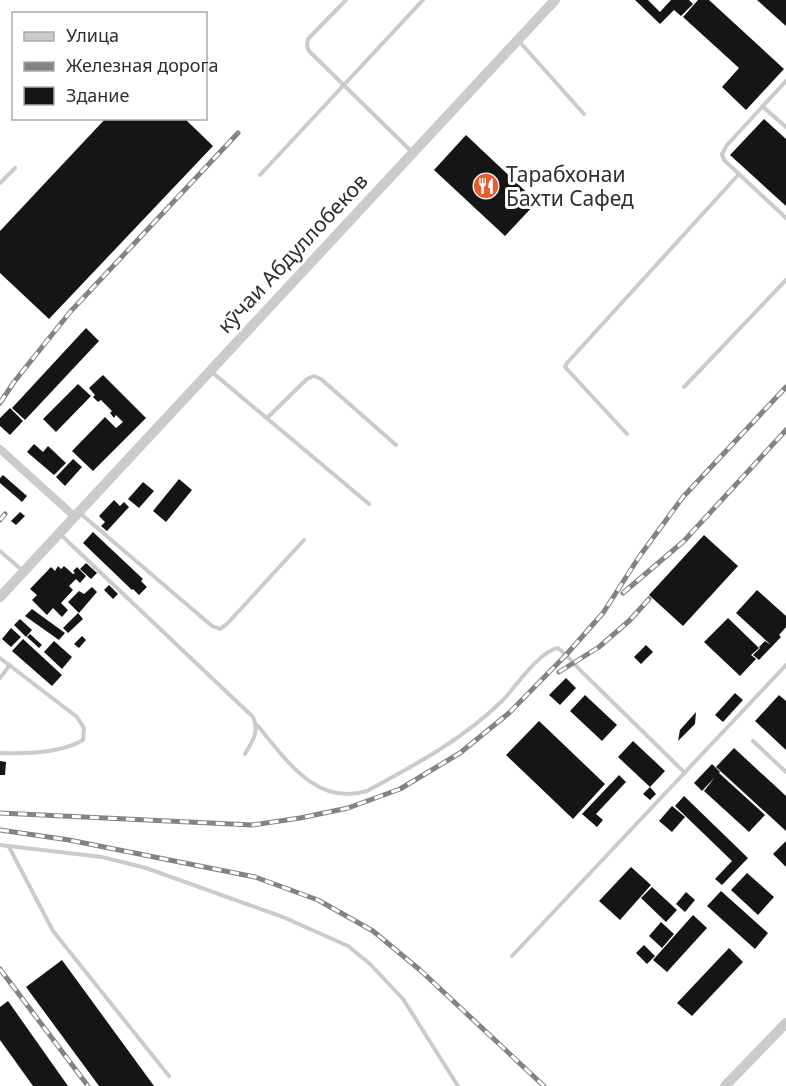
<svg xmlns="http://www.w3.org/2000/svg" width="786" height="1086" font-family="'Noto Sans',sans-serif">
  <rect width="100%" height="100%" fill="#fff"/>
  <g fill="#151515">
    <polygon points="635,0 648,0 660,12 671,0 689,0 693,4 681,16 674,10 660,24"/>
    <polygon points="698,0 709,0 784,69 746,110 722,87 739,68 683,17"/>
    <polygon points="757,0 786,0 786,26"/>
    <polygon points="106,118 184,118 213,146 49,319 0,273 0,231"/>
    <polygon points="764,119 786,139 786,206 730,155"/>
    <polygon points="466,135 537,202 505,236 434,170"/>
    <polygon points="86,328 99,341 25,420 12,408"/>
    <polygon points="103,375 146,418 93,471 72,451 105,417 116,428 123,422 116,415 114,418 110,413 112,411 101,400 98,402 93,397 95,395 89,388"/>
    <polygon points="78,384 91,396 56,432 43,419"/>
    <polygon points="10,408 23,421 10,435 0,426 0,418"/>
    <polygon points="34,444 43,452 48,446 66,463 54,475 27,452"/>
    <polygon points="73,459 82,467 65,486 56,477"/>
    <polygon points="3,475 27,496 22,502 0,483 0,478"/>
    <polygon points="179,479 192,490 166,522 153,511"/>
    <polygon points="143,482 154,491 139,508 128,499"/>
    <polygon points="114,500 120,506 124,502 129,507 107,531 101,526 105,522 99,516"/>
    <polygon points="20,512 25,516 16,525 11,521"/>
    <polygon points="93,532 143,579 141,581 147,587 139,595 133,589 132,590 83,543"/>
    <polygon points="704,535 738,566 683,626 649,595"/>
    <polygon points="86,563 97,573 91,579 80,569"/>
    <polygon points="58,566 61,569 64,566 73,574 75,573 73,571 77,567 86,576 80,583 76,579 69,586 73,590 61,603 68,610 62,617 53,608 47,615 32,600 37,595 30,589 51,567 55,571"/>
    <polygon points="109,585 118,594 113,599 104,590"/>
    <polygon points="92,587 97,592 79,613 68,602 79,591 84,594"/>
    <polygon points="757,590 786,616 786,627 779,635 781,637 759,660 753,655 760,648 759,647 765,641 771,645 736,613"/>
    <polygon points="32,609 65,633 59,640 25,616"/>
    <polygon points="78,613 83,619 68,633 63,628"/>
    <polygon points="728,618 759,648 751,655 756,659 740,676 704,642"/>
    <polygon points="20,619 32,630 26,637 14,625"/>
    <polygon points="11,628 21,637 11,647 2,639"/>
    <polygon points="30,634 42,645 39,648 27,637"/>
    <polygon points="82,636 86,640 79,648 74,644"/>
    <polygon points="23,639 62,675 52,686 12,651"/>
    <polygon points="54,641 72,657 62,669 44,652"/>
    <polygon points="646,645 653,652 641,664 634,657"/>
    <polygon points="566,678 576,688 560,705 549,695"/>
    <polygon points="735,693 743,700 723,722 715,715"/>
    <polygon points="585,695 617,725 602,741 570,711"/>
    <polygon points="779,695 786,701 786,750 755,721"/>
    <polygon points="696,712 695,724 678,741 680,730"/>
    <polygon points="539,721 605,784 573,819 506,755"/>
    <polygon points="633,741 665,771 650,787 618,757"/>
    <polygon points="734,748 786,796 786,831 716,767"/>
    <polygon points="0,761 6,762 5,775 0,775"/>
    <polygon points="712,764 720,772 719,773 765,815 749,832 704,791 715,777 702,791 694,783"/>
    <polygon points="619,775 626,782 596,814 603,820 597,827 582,814"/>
    <polygon points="650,787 656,794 650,800 643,794"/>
    <polygon points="684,796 748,858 722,885 715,879 732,861 675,806"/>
    <polygon points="672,806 685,817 672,832 659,821"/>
    <polygon points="786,841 786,867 773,854"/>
    <polygon points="631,867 651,885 620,920 599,901"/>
    <polygon points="747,873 774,897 758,915 731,890"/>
    <polygon points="652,887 677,910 666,922 641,898"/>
    <polygon points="721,891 768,933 755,949 707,906"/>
    <polygon points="686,892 695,900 685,912 676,904"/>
    <polygon points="693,915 707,928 667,972 653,960"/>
    <polygon points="661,922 674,934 662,948 649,936"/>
    <polygon points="644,945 655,956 647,964 636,953"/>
    <polygon points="729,948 743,962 692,1016 677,1003"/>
    <polygon points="62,960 154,1086 99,1086 26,987"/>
    <polygon points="8,1001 68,1086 33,1086 0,1040 0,1007"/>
  </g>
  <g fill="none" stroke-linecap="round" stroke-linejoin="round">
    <g stroke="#cbcbcb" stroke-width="4">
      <polyline points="346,0 308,39 307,46 309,51 412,152"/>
      <polyline points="518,40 584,114"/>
      <polyline points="786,81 727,145 722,154 724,160 786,218"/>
      <polyline points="762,106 786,127"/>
      <polyline points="260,175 423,0"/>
      <polyline points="0,183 15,168"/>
      <polyline points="213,373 369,504"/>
      <polyline points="684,387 786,280"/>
      <polyline points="267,418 307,379 314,376 321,379 396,445"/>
      <polyline points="627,434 565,367 567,363 739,174"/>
      <polyline points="81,514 212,626 220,629 227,624 304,540"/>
      <path d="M61 535 253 717C260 731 252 742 245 754"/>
      <polyline points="0,551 23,571"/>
      <path d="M0 658 77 717 84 728 83 740C61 753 25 754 0 753"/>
      <polyline points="0,678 9,666"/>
      <path d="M257 725C285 758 316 807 367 791 415 765 462 740 502 701 516 687 538 652 558 648L566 655 581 671 685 773"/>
      <polyline points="753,741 786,772"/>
      <polyline points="0,845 102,857 146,868 283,917 348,946 370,964 403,999 458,1086"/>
      <polyline points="9,847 53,931 169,1076"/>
      <polyline points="512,956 786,665"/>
    </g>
    <polyline stroke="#cbcbcb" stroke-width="8" points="0,449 74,516"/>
    <g stroke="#cbcbcb" stroke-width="10">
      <polyline points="0,597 555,0"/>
      <polyline points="725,1086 786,1023"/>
    </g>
    <g stroke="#838383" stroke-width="5">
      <g id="rail">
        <polyline points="0,403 14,382 71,311 238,133"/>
        <polyline points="0,520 5,514"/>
        <polyline points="623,593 684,541 786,430"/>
        <polyline points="559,672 599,647 630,620 649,599"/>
        <polyline points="0,813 252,825 300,818 348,808 400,789 460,753 509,713 566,655 603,613 639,557 683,497 786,387"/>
        <polyline points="0,830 69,840 255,877 318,900 373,931 420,970 544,1086"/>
        <polyline points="0,969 88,1086"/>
      </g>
    </g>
    <use href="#rail" stroke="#fff" stroke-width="3" stroke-dasharray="9" stroke-linecap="butt"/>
  </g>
  <defs>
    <g id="restaurant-disc" transform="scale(1.35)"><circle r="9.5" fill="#e55d30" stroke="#fff"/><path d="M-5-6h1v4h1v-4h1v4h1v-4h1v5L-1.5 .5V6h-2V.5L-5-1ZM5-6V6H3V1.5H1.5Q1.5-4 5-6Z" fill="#fff"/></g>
  </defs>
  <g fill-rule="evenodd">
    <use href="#restaurant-disc" x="486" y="186"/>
  </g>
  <g text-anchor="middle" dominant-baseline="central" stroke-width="6" stroke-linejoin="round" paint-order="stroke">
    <g font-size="21" fill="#2e2e2e" stroke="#fff" text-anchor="start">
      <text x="506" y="174">Тарабхонаи<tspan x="506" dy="24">Бахти Сафед</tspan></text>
    </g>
    <g font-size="21" fill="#2e2e2e" stroke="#fff">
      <text transform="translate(292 253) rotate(-47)">кӯчаи Абдуллобеков</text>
    </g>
  </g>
  <rect x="12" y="12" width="195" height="108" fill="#ffffff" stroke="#ababab" stroke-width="1.5"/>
  <rect x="24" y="32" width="30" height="9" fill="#cbcbcb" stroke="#ababab" stroke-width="1.5"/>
  <text x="66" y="42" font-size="18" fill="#2e2e2e">Улица</text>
  <rect x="24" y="62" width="30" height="9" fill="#838383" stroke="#ababab" stroke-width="1.5"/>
  <text x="66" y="72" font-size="18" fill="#2e2e2e">Железная дорога</text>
  <rect x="24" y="87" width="30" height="18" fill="#151515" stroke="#ababab" stroke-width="1.5"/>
  <text x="66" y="102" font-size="18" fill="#2e2e2e">Здание</text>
</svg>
